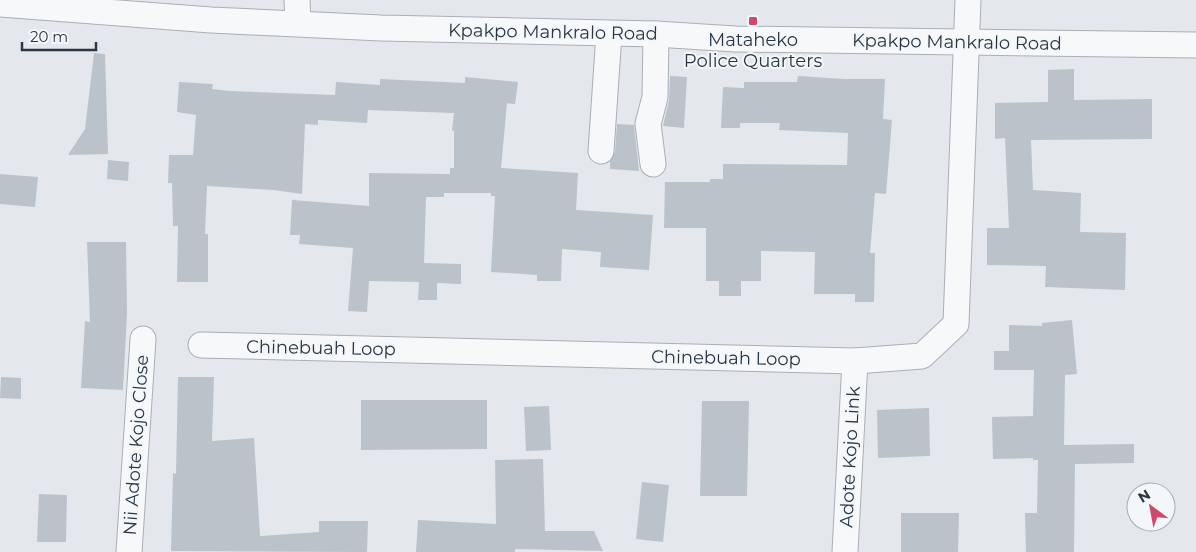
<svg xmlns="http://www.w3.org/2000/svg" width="1196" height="552" font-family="Montserrat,sans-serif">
  <rect width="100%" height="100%" fill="#e4e8ec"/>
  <g fill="#bbc2ca">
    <polygon points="94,53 105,54 108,154 68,155 85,129"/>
    <polygon points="1074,69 1074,100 1152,99 1152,139 1031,140 1033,190 1081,193 1080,232 1126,233 1125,290 1045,287 1046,266 987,265 987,228 1009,228 1005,138 995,139 995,103 1048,102 1048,70"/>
    <polygon points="670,76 687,77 684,128 663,126 669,100"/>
    <polygon points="798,76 845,79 885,79 883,119 892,120 886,194 875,193 870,253 875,253 874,302 855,302 855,294 814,294 815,252 761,251 761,281 741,281 741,296 719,296 719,281 706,281 706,228 664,228 665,182 710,182 710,179 723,179 723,164 847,165 848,133 779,130 780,123 740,123 740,128 721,128 723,87 744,88 744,82 797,82"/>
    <polygon points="465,77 518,82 515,104 507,103 501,168 578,173 576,210 653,215 649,270 600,267 601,252 562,249 561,281 537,281 537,275 491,272 495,196 491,196 491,193 444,193 444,197 426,197 424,263 461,264 461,284 437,283 437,300 418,300 419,282 369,281 367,312 348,311 353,248 299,244 300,235 290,235 292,200 369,206 369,173 450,174 450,168 454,168 454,131 452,130 454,113 368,110 367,123 318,120 318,125 305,124 302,194 274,190 207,186 205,234 208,234 208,282 177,282 178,226 173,226 172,183 168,183 169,155 193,155 196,115 177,112 179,82 213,84 212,89 229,91 335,95 336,82 380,85 380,79 465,83"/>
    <polygon points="617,124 634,125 639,171 610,169 610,161 615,152"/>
    <polygon points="108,160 129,162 128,181 107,179"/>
    <polygon points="0,174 38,177 35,207 0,204"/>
    <polygon points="87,242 126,242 127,314 123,390 81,388 85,321 90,322"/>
    <polygon points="1072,320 1077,374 1065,375 1064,445 1134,444 1134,463 1075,464 1074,552 1026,552 1025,513 1037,513 1038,460 1033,460 1033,458 993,459 992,417 1033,416 1034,370 994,370 994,351 1009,351 1009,325 1042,326 1042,323"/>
    <polygon points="1,377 21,378 21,399 0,398"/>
    <polygon points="178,377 214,377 212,441 254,438 260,536 319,532 319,521 368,521 367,552 171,551 173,473 176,474"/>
    <polygon points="361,400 487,400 487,449 361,450"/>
    <polygon points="702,401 749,401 747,496 700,496"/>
    <polygon points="549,406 551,450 526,451 524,407"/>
    <polygon points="929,408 930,456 878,458 877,410"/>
    <polygon points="543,459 545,531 594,531 603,551 515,549 515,552 416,552 418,520 496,524 495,460"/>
    <polygon points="642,482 669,485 663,542 636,539"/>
    <polygon points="39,494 67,495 66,542 37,542"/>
    <polygon points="901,513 959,513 958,552 901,552"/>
  </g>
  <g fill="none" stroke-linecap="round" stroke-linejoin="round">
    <g stroke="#a9afb7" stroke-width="27">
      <g id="minor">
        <polyline points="297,0 298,23"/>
        <polyline points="0,4 211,20 381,28 656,34 735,39 1196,45"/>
        <polyline points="601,151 609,34"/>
        <polyline points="653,164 648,124 655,97 656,34"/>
        <polyline points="201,345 855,361 922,356 956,324 968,0"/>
        <polyline points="129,552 143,339"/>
        <polyline points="845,552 855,361"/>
      </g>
    </g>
    <use href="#minor" stroke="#f7f8fa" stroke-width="25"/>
  </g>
  <rect fill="#d2486c" stroke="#f4f7f9" stroke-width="2" x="748" y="16" width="10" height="10" rx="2.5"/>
  <g text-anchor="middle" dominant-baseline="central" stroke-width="4" stroke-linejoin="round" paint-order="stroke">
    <g font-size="18" fill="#2b3745" stroke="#f4f7f9">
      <text transform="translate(553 32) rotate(1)">Kpakpo Mankralo Road</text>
      <text transform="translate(957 42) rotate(1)">Kpakpo Mankralo Road</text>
      <text transform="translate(321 348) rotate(1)">Chinebuah Loop</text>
      <text transform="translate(726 358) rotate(1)">Chinebuah Loop</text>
      <text transform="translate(136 445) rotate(-86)">Nii Adote Kojo Close</text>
      <text transform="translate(850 457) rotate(-87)">Adote Kojo Link</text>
    </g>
    <g font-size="18" fill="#2b3745" stroke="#f4f7f9">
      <text x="753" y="40">Mataheko<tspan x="753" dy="21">Police Quarters</tspan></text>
    </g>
  </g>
  <g transform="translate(1151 507) rotate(328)"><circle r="24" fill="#f4f7f9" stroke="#a4aab1"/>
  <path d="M0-4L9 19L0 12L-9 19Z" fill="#d2486c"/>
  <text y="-8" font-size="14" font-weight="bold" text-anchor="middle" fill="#2b3745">N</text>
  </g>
  <path d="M22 42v8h74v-8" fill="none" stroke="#2b3745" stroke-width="2.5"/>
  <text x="30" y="42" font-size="15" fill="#2b3745" stroke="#f4f7f9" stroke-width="4" paint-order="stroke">20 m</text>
</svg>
